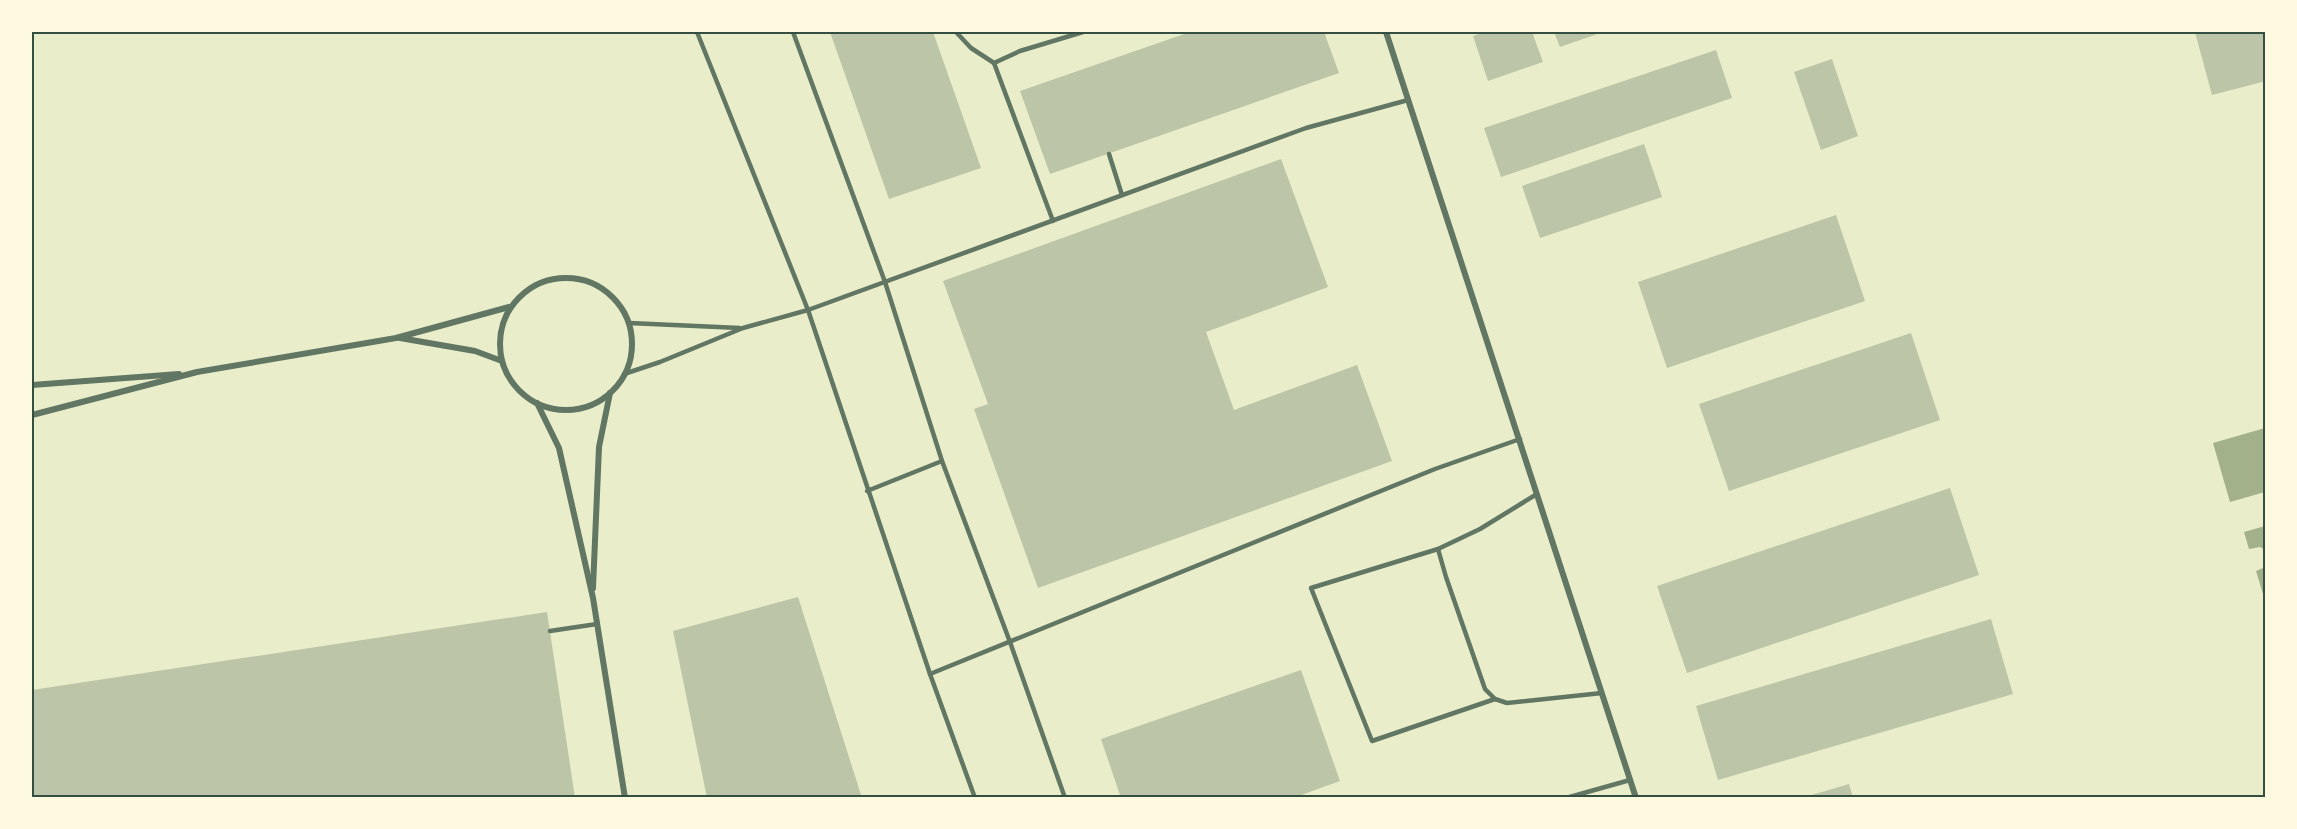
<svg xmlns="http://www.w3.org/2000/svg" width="2297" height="829" font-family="Quicksand,sans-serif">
  <rect width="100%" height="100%" fill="#e9edc9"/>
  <g fill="#a3b18a">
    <polygon points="2265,428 2265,492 2230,502 2213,443"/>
    <polygon points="2265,526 2265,550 2260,547 2249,549 2244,532"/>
    <polygon points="2265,567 2265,593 2263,594 2256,571"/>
  </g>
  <g fill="#bcc5a7">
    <polygon points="830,32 933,32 981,168 889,199"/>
    <polygon points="1190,32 1324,32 1339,73 1050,174 1020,91"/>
    <polygon points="1485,32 1532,32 1543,62 1488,81 1473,36"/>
    <polygon points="1554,32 1603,32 1560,47"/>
    <polygon points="2195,32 2266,32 2266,81 2212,95"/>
    <polygon points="1716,50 1732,98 1501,177 1484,128"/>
    <polygon points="1832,59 1858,136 1821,150 1794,72"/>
    <polygon points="1644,144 1662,197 1540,238 1522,186"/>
    <polygon points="1281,159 1328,287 1206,332 1234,410 1357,365 1392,461 1038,588 974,409 988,404 943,281"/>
    <polygon points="1836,215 1865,301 1667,368 1638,282"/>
    <polygon points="1911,333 1940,420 1729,491 1699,404"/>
    <polygon points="1950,488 1979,575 1687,673 1657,586"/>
    <polygon points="798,597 862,798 707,798 673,631"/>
    <polygon points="547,612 575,798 32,798 32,690"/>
    <polygon points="1991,619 2013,694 1718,780 1696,706"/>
    <polygon points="1301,670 1340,781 1293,798 1121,798 1101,739"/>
    <polygon points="1849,784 1853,798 1805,798 1805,797"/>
  </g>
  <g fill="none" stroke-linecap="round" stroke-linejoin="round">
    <g stroke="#617663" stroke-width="4.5">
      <polyline points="697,32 808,310 930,674 975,798"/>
      <polyline points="793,32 885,282 942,461 1010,642 1065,798"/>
      <polyline points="956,32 971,48 994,63 1020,51 1083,32"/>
      <polyline points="994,63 1053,221"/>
      <polyline points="1109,154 1122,195"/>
      <polyline points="629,323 740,328"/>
      <polyline points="624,374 660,362 743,328 808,310 1306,128 1408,100"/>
      <polyline points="867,491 942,461"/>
      <polyline points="1537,494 1480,529 1438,549 1446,577 1485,689 1495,699 1507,703 1602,693"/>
      <polyline points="1438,549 1311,588 1372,741 1495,699"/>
      <polyline points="550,631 597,624"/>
      <polyline points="930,674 1435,469 1520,439"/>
      <polyline points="1566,798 1630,780"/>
    </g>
    <g stroke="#617663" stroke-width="6">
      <polyline points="1386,32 1636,798"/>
      <circle cx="566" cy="344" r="66"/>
      <polyline points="400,338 475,351 502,361"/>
      <polyline points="32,385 179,374"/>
      <polyline points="537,403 559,448 593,598 625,798"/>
      <polyline points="32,415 197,372 396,338 509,307"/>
      <polyline points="593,588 599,447 610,393"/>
    </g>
  </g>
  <rect width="2297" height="829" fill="none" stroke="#fefae0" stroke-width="66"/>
  <rect x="33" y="33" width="2231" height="763" fill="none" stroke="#344e41" stroke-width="2"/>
</svg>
